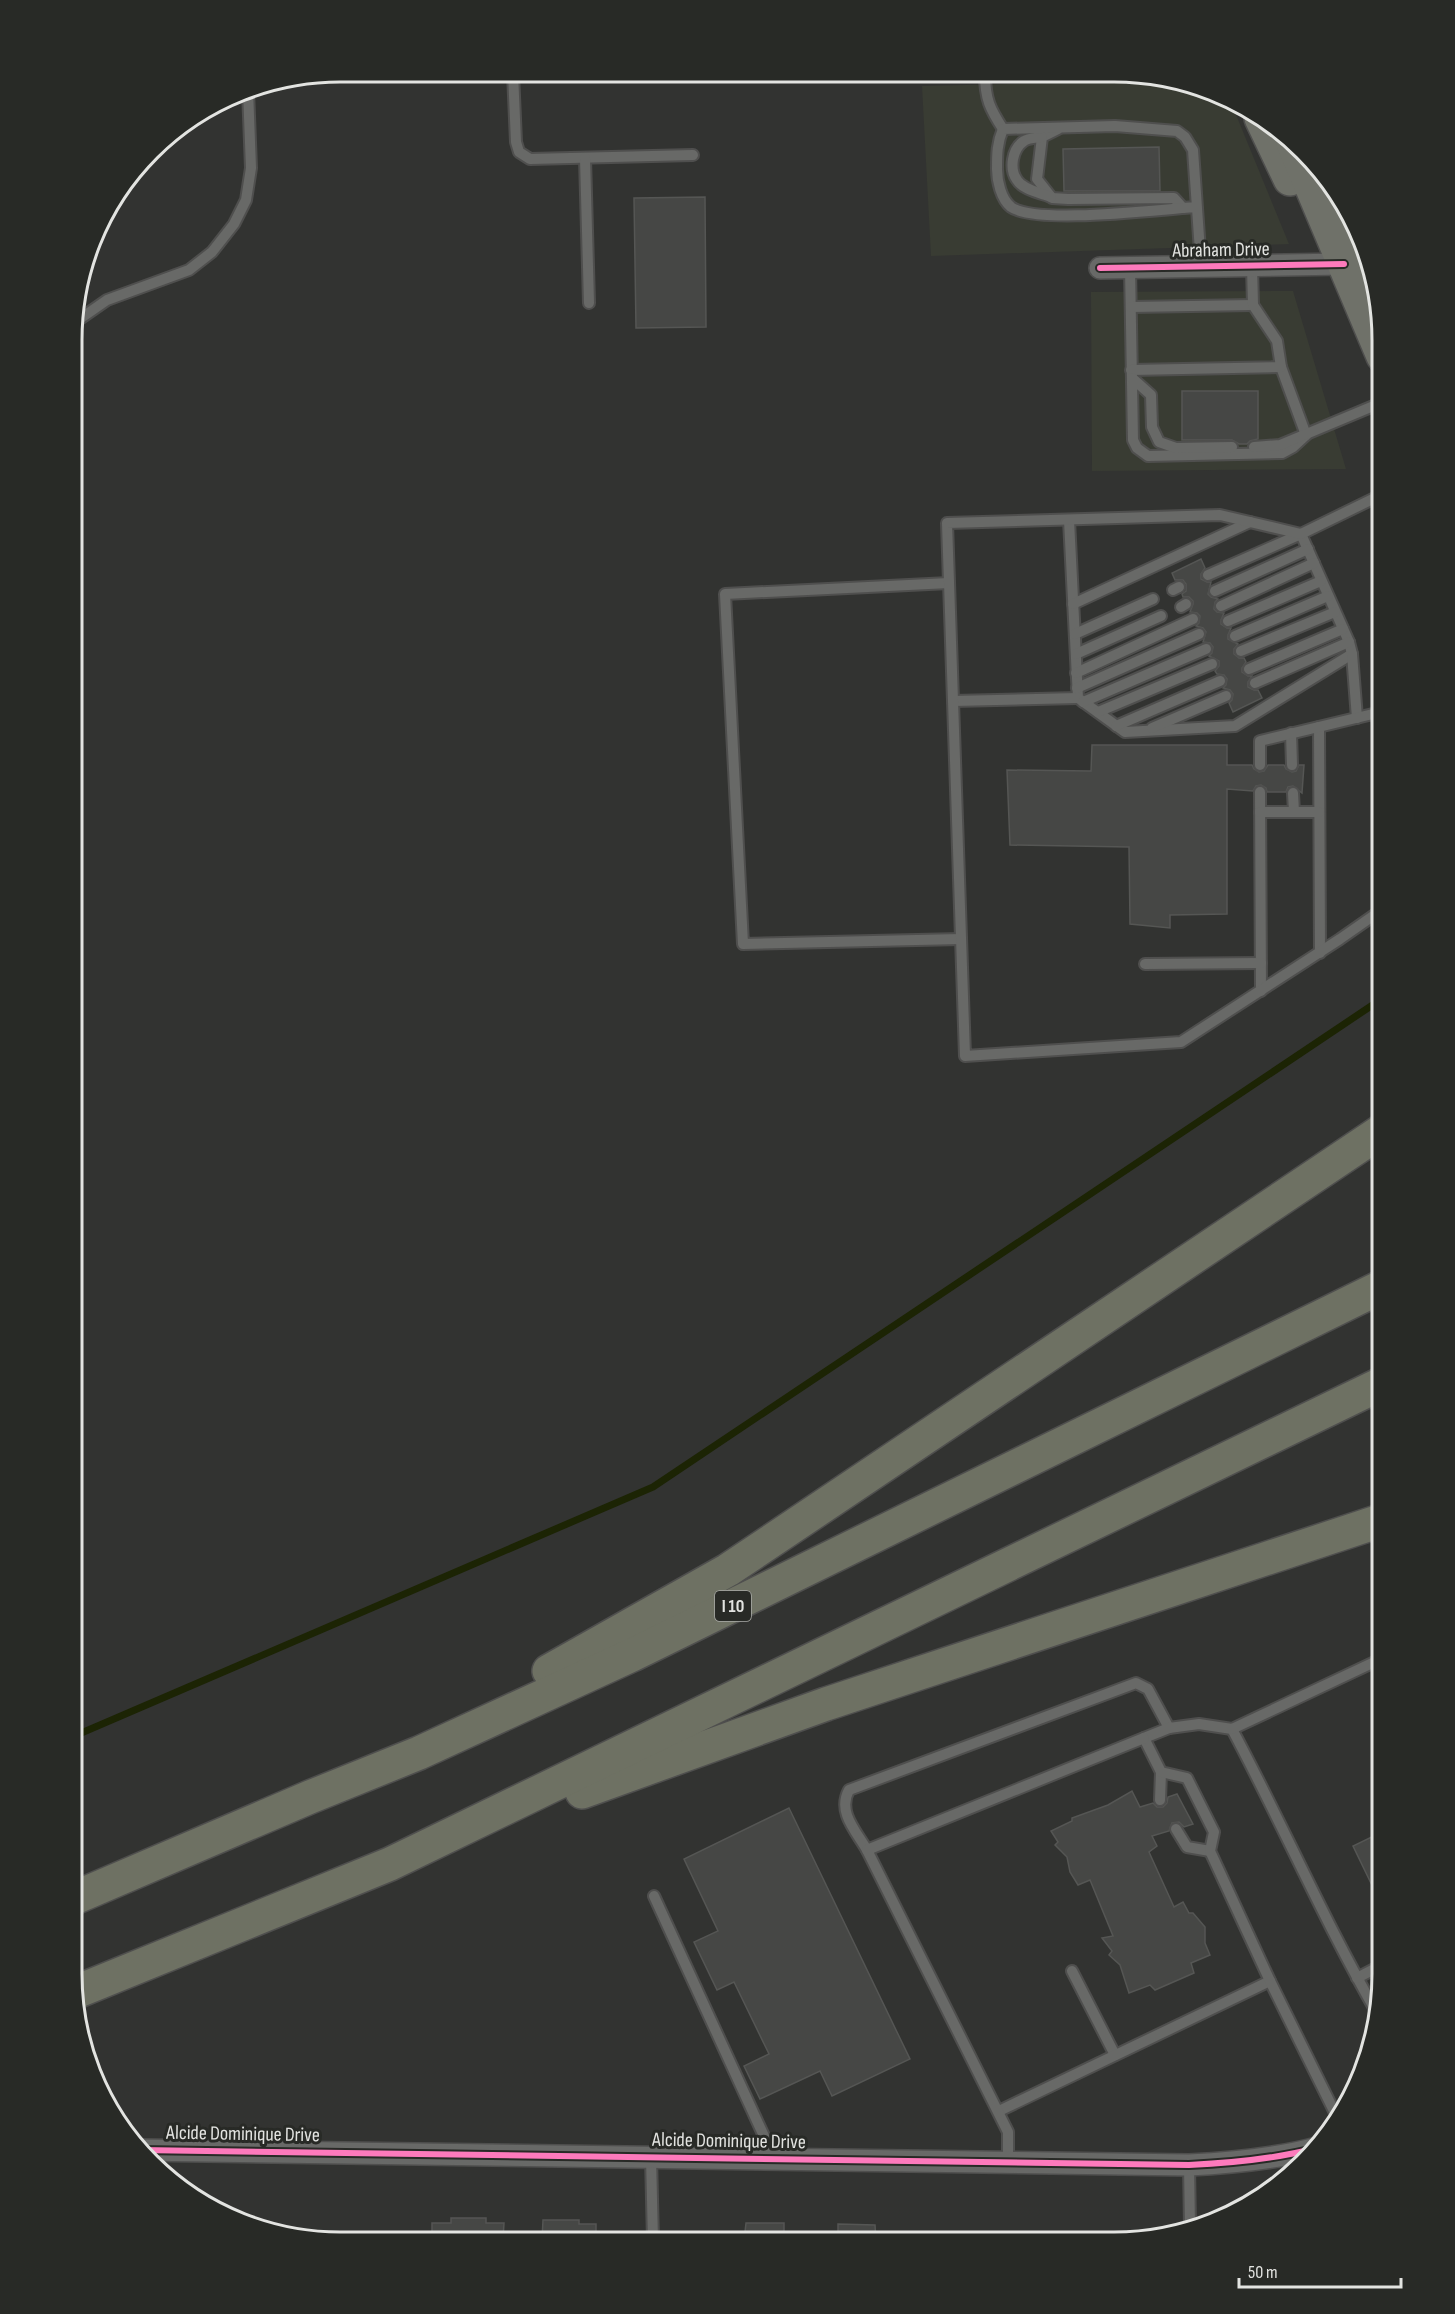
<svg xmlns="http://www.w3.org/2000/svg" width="1455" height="2314" font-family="'Sofia Sans Condensed',sans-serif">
  <rect width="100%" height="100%" fill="#323331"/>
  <g fill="#393c33">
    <polygon points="1171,80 1218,93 1230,100 1289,244 931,256 922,86"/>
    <polygon points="1293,291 1346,469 1092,471 1091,292"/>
  </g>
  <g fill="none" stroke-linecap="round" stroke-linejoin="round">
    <polyline stroke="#1c2404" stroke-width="7" points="72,1737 653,1487 1383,998"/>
  </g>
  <g fill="#464745" stroke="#555654" stroke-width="1.5">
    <polygon points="1159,147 1160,191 1064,191 1063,149"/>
    <polygon points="705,197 706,327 636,328 634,198"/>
    <polygon points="1182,391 1258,391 1258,439 1250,441 1247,444 1239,444 1232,440 1182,440"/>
    <polygon points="1201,559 1205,568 1201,574 1201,579 1207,582 1211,582 1208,594 1211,597 1218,599 1215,602 1214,609 1217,612 1224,613 1221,620 1221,624 1227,628 1231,628 1228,635 1228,639 1238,644 1234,649 1234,654 1239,658 1244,658 1246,662 1242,668 1242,672 1248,676 1252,676 1248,682 1248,687 1254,690 1258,690 1262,698 1233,712 1229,703 1232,700 1233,694 1230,690 1223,688 1226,685 1227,679 1224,675 1217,674 1215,671 1219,666 1219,661 1209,656 1212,653 1213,647 1210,643 1203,642 1206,632 1203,628 1196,626 1199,623 1200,616 1197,613 1190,612 1193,604 1193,601 1189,597 1183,597 1182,594 1186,591 1186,584 1183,580 1175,580 1172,573"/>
    <polygon points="1092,745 1227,745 1227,765 1252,765 1254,769 1259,772 1264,771 1268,765 1284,765 1286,769 1292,772 1296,771 1299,765 1304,765 1302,793 1293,786 1288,787 1286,792 1267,792 1266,788 1261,785 1256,786 1253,791 1227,789 1227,914 1170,915 1170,928 1130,924 1129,847 1010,845 1007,770 1091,771"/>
    <polygon points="1132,1791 1140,1807 1153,1803 1157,1807 1163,1807 1167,1803 1168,1797 1177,1794 1193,1824 1184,1827 1179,1822 1172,1823 1169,1831 1152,1836 1157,1846 1149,1852 1174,1907 1183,1902 1189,1913 1193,1913 1205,1927 1205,1943 1210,1955 1191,1963 1194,1973 1155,1990 1150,1985 1129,1993 1120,1965 1109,1955 1112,1951 1102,1938 1113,1936 1090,1880 1078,1885 1070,1872 1067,1857 1055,1845 1058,1842 1051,1831 1072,1821 1072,1818 1108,1805"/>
    <polygon points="789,1808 910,2059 832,2096 820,2071 760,2099 744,2066 769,2054 734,1982 717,1990 694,1942 718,1931 684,1859"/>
    <polygon points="1382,1832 1382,1906 1353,1846"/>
    <polygon points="451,2218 486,2218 486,2223 504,2223 503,2240 432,2240 432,2223 451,2223"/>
    <polygon points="543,2220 579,2220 579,2224 596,2224 596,2241 542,2240"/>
    <polygon points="746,2223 784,2223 784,2241 744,2241"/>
    <polygon points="838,2224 875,2225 876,2241 838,2241"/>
  </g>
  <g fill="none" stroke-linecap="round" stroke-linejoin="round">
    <g stroke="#4f4f4e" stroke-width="14">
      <g id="service">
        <polyline points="513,73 516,142 519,152 530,159 693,155"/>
        <path d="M985 74C985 99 990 109 1003 129"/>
        <polyline points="1058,129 1042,137 1037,179 1052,198 1068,199 1174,198 1183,208"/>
        <path d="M1042 137C1036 138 1028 138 1024 141 1012 149 1009 169 1017 180 1023 190 1041 193 1051 197"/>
        <polyline points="585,158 589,303"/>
        <path d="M1197 207C1161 209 1036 225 1011 207 1001 199 997 181 997 169 997 154 997 143 1003 129L1115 126 1177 131 1185 137 1193 150 1201 266"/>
        <polyline points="1130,267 1133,440 1137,448 1148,456 1282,453 1293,447 1306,435"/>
        <polyline points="1131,307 1253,305"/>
        <polyline points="74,323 107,300 189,270 212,252 234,224 246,200 251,168 248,90"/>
        <polyline points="1281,367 1306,435"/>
        <polyline points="1131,370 1281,367 1277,341 1253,305 1252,266"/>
        <polyline points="1132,378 1151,395 1152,427 1159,442 1176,448 1232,447"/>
        <polyline points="1254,447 1280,445 1383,402"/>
        <polyline points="1069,520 1078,698 1125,732 1235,726 1352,654"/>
        <polyline points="1208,575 1301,534 1349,642 1352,654 1357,718"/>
        <polyline points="949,583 725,594 743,944 961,939"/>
        <polyline points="1173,590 1179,587"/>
        <polyline points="1215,591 1308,549"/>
        <polyline points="1073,604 1250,522"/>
        <polyline points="1221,606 1314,563"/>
        <polyline points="1181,607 1186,604"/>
        <polyline points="1228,621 1321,581"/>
        <polyline points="1075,634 1153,599"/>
        <polyline points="1235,636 1328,596"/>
        <polyline points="1241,651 1335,612"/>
        <polyline points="1076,654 1161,616"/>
        <polyline points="1249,669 1343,629"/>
        <polyline points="1076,673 1193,619"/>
        <polyline points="1255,683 1349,642"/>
        <polyline points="1077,688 1199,634"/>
        <polyline points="953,701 1078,698"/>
        <polyline points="1083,702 1206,649"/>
        <polyline points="1098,712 1212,664"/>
        <polyline points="1116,726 1220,681"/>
        <polyline points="1319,727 1320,953"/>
        <polyline points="1152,728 1226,696"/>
        <polyline points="1291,733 1292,765"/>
        <polyline points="1260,765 1260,741 1377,713 1383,785"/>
        <polyline points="1260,792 1261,991"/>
        <polyline points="1293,793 1294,812"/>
        <polyline points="1260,812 1319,812"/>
        <polyline points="1383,909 1340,939 1181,1042 965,1056 947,523 1220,515 1301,534 1383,494"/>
        <polyline points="1145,964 1261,963"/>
        <path d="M1232 1729C1282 1823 1324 1921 1377 2013"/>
        <polyline points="1160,1800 1161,1772"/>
        <polyline points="1176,1829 1187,1847 1210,1851"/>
        <path d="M867 1850C856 1831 837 1812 849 1790L1136 1683 1148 1689 1169 1728"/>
        <polyline points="654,1896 774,2158"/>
        <polyline points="1072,1971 1115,2055"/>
        <polyline points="1357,1978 1382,1965"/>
        <polyline points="999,2111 1270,1981"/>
        <polyline points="1338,2119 1270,1981 1210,1851 1214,1832 1187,1778 1161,1772 1144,1738 1169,1728 1199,1724 1232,1729 1383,1658"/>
        <polyline points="651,2157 653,2241"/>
        <polyline points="1008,2162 1008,2132 867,1850 1144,1738"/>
        <polyline points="1189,2165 1190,2227"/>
      </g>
    </g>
    <g stroke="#4f4f4e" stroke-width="24">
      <g id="minor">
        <polyline points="1100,268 1344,264"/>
        <path d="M140 2150 1189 2165C1232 2163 1275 2159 1317 2148"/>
      </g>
    </g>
    <g stroke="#4f4f4e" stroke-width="36">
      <g id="primary">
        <polyline points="1261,118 1290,179"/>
        <polyline points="1293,143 1383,356"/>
      </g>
    </g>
    <g stroke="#4f4f4e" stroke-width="36">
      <g id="motorway">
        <polyline points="549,1671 728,1570 1383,1130"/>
        <polyline points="582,1792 826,1704 1383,1520"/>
        <polyline points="72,1899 310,1797 419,1753 632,1655 1383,1286"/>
        <polyline points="76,1992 390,1864 1383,1383"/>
      </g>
    </g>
    <use href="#service" stroke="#686967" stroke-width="10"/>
    <use href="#minor" stroke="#686967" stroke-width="21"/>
    <use href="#primary" stroke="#6f7169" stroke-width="33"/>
    <use href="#motorway" stroke="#6e7163" stroke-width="33"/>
    <g stroke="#282a26" stroke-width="10">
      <g id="cycleway">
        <polyline points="1100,268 1344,264"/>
        <path d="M140 2150 1189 2165C1232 2163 1275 2159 1317 2148"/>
      </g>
    </g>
    <use href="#cycleway" stroke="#fd7abc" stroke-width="6"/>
  </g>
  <g text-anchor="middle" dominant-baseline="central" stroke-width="6" stroke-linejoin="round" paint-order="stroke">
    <rect fill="#282a26" stroke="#abaca9" stroke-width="1.5" x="715" y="1591" width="36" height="30" rx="4.5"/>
    <g font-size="18" font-weight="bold" fill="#e3e4e1">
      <text x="733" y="1606">I 10</text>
    </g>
    <g font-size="20" fill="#e3e4e1" stroke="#282a26">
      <text transform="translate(1221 250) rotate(-1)">Abraham Drive</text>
      <text transform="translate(243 2134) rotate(1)">Alcide Dominique Drive</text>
      <text transform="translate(729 2141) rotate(1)">Alcide Dominique Drive</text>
    </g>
  </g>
  <path d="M0 0H1455V2314H0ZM340 82H1114A258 258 0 0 1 1372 340V1974A258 258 0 0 1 1114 2232H340A258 258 0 0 1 82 1974V340A258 258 0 0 1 340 82Z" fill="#282a26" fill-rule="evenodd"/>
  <path fill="none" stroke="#e3e4e1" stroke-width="3" d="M340 82H1114A258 258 0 0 1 1372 340V1974A258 258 0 0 1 1114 2232H340A258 258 0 0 1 82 1974V340A258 258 0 0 1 340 82Z"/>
  <path d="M1239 2278v9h162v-9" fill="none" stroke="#e3e4e1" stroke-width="3"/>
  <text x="1248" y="2278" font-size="18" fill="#e3e4e1" stroke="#282a26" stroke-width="4.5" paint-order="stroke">50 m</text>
</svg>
